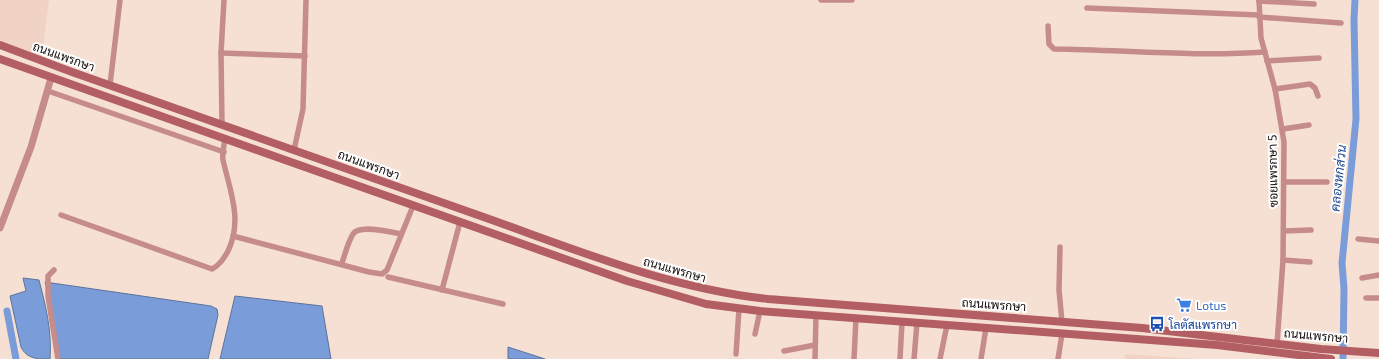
<svg xmlns="http://www.w3.org/2000/svg" width="1379" height="359" font-family="'Exo 2',Sarabun,sans-serif">
  <rect width="100%" height="100%" fill="#f6e0d4"/>
  <g fill="#f0d3c4">
    <polygon points="0,0 49,0 42,58 0,41"/>
    <polygon points="1125,354 1196,359 1125,359"/>
  </g>
  <g fill="#7a9dda" stroke="#5b729c">
    <path d="M23 278 39 280C46 307 52 331 50 359 37 359 27 359 21 347L10 296 26 291Z"/>
    <polygon points="45,282 211,306 217,309 218,315 208,359 59,359 53,316"/>
    <polygon points="235,296 322,306 331,359 220,359"/>
    <polygon points="508,347 545,359 508,359"/>
  </g>
  <g fill="none" stroke-linecap="round" stroke-linejoin="round">
    <g stroke="#7a9dda" stroke-width="7">
      <polyline points="7,311 16,359"/>
      <polyline points="1343,359 1344,289 1342,263 1356,119 1354,20 1355,0"/>
    </g>
    <g stroke="#c68c8c" stroke-width="5.5">
      <polyline points="821,0 852,0"/>
      <polyline points="1259,0 1261,38 1275,89 1284,142 1283,260 1277,344"/>
      <polyline points="1259,1 1314,4"/>
      <polyline points="1087,8 1259,15"/>
      <polyline points="1259,17 1341,23"/>
      <path d="M1048 26 1049 44 1054 49C1125 50 1195 57 1265 52"/>
      <polyline points="221,53 305,56"/>
      <polyline points="1267,61 1319,58"/>
      <polyline points="110,85 120,0"/>
      <polyline points="1275,89 1310,84 1315,88 1318,96"/>
      <polyline points="48,91 224,152"/>
      <polyline points="222,125 221,53 224,0"/>
      <polyline points="1283,129 1309,125"/>
      <polyline points="294,150 303,109 306,0"/>
      <polyline points="1285,182 1327,182"/>
      <path d="M61 215 212 269C220 265 224 258 228 251 243 220 230 191 223 160 222 154 224 145 225 139"/>
      <polyline points="1284,231 1311,230"/>
      <polyline points="233,236 369,272 382,274 387,270 413,206"/>
      <polyline points="1358,239 1379,241"/>
      <polyline points="1060,247 1059,290 1062,322"/>
      <polyline points="1283,260 1310,262"/>
      <path d="M342 263C345 254 348 242 353 234 359 224 391 232 401 234"/>
      <polyline points="54,270 48,276 48,296 58,359"/>
      <polyline points="388,277 503,304"/>
      <polyline points="1362,278 1379,275"/>
      <polyline points="442,290 460,222"/>
      <polyline points="1366,298 1379,298"/>
      <polyline points="755,334 760,311"/>
      <polyline points="784,351 815,345"/>
      <polyline points="736,354 739,309"/>
      <polyline points="815,359 816,315"/>
      <polyline points="854,359 856,318"/>
      <polyline points="900,359 902,322"/>
      <polyline points="914,359 917,323"/>
      <polyline points="940,359 947,325"/>
      <polyline points="981,359 986,328"/>
      <polyline points="1058,359 1062,334"/>
    </g>
    <polyline stroke="#c68c8c" stroke-width="7" points="0,228 31,147 51,78"/>
    <g stroke="#b25e62" stroke-width="8">
      <path d="M0 45 72 72C207 119 341 167 475 214 572 248 666 288 768 299L1142 328 1321 349 1379 353"/>
      <polyline points="0,59 627,281 706,304 760,311 1217,345 1331,359"/>
    </g>
  </g>
  <defs>
    <g id="supermarket-bare" transform="scale(1.2)"><path d="M-6-5.5h2.5l.6 2H6L4.5 2H-2.5L-4.4-4H-6ZM-1.5 3.2a1.3 1.3 0 1 0 .1 0ZM3 3.2a1.3 1.3 0 1 0 .1 0Z" fill="#3f7fe0" stroke="#fff" stroke-width="2.5" paint-order="stroke"/></g>
    <g id="bus-bare" transform="scale(1.2)"><path d="M-5-6H5V4H4V6H2V4H-2V6H-4V4H-5ZM-3.5-4V0h7V-4ZM-3.5 1.2v1.5H-2V1.2ZM2 1.2v1.5H3.5V1.2Z" fill="#1a4fb4" stroke="#fff" stroke-width="2.5" paint-order="stroke"/></g>
  </defs>
  <g fill-rule="evenodd">
    <use href="#supermarket-bare" x="1184" y="305"/>
    <use href="#bus-bare" x="1157" y="324"/>
  </g>
  <g text-anchor="middle" dominant-baseline="central" stroke-width="4" stroke-linejoin="round" paint-order="stroke">
    <g font-size="12" fill="#140d0a" stroke="#fff">
      <text transform="translate(64 56) rotate(20)">ถนนแพรกษา</text>
      <text transform="translate(369 164) rotate(20)">ถนนแพรกษา</text>
      <text transform="translate(1272 171) rotate(-91)">ซอยแพรกษา 5</text>
      <text transform="translate(675 269) rotate(16)">ถนนแพรกษา</text>
      <text transform="translate(994 304) rotate(4)">ถนนแพรกษา</text>
      <text transform="translate(1316 335) rotate(5)">ถนนแพรกษา</text>
    </g>
    <g font-size="12" fill="#366cbe" stroke="#fff" text-anchor="start">
      <text x="1196" y="305">Lotus</text>
    </g>
    <g font-size="12" fill="#164399" stroke="#fff" text-anchor="start">
      <text x="1169" y="324">โลตัสแพรกษา</text>
    </g>
    <g font-size="13" font-style="italic" fill="#224a93" stroke="#fff">
      <text transform="translate(1338 178) rotate(-84)">คลองหกส่วน</text>
    </g>
  </g>
</svg>
